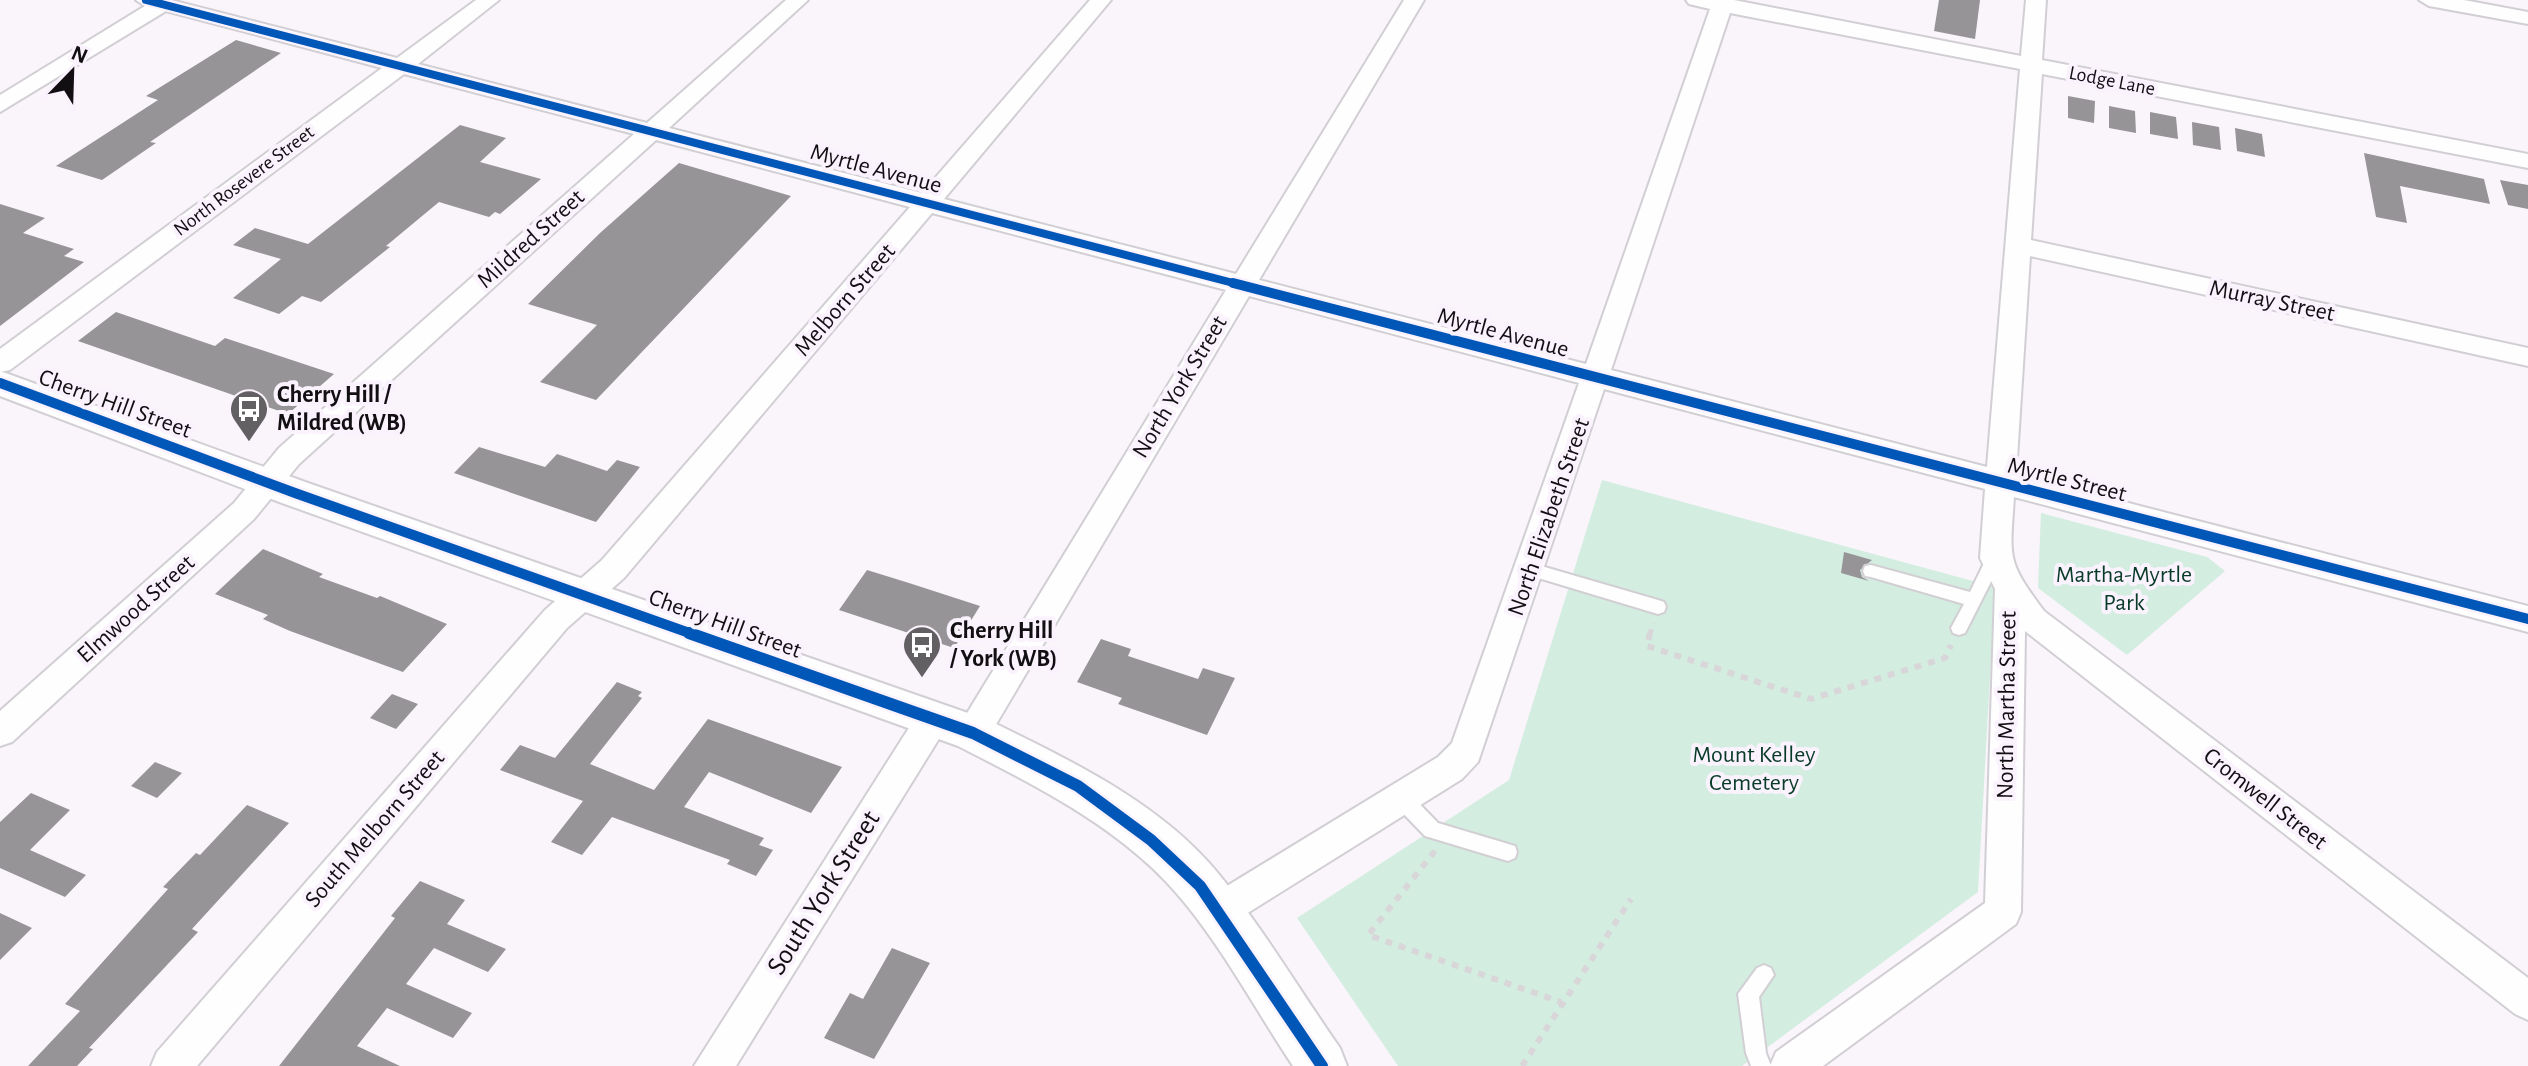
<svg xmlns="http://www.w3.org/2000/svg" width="2528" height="1066" font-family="'Alegreya Sans',sans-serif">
  <rect width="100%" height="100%" fill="#f9f5fa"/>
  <g fill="#d4ede1">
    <polygon points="1602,480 1995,587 1978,892 1742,1066 1398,1066 1297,918 1509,780"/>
    <polygon points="2041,513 2207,557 2225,571 2127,655 2038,588"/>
  </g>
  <g fill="#979498">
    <polygon points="1939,0 1980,0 1975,39 1934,31"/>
    <polygon points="236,40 281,53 150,142 156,143 102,180 56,166 158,100 146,96"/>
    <polygon points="2068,96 2095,101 2094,123 2068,118"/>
    <polygon points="2109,106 2135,111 2136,133 2109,128"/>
    <polygon points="2150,112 2176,117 2178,139 2150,134"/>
    <polygon points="2192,122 2219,127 2221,150 2193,145"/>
    <polygon points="460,125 506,138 480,162 541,179 500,214 495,212 489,217 439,202 386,246 390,247 321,302 302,296 279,314 233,298 281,259 233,245 255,228 308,244"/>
    <polygon points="2235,128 2262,134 2265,157 2237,151"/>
    <polygon points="2364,153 2484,179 2490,204 2400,186 2407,223 2376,217"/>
    <polygon points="679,163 791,196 596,400 540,382 597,325 528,304 600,233"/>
    <polygon points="2500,180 2528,185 2528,209 2508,205"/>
    <polygon points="0,204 45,218 23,233 74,249 64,256 84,262 0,326"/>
    <polygon points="116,312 215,346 225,338 334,374 288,414 78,341"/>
    <polygon points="479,447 545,467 557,454 607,471 617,460 640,467 596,522 454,473"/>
    <polygon points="263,549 323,574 319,577 377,598 380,596 447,624 403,672 290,631 263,619 268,615 215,594"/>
    <polygon points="1844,552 1872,560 1860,570 1862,577 1869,581 1841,573"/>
    <polygon points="867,570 909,583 980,606 954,648 839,610"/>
    <polygon points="1101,639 1131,649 1128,656 1198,679 1203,668 1235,678 1207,735 1118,704 1122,698 1077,682"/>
    <polygon points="617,682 642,692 638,696 642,698 590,764 654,790 708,719 842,767 811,813 709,772 684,807 764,838 759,845 773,850 756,876 727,864 730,860 612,817 582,855 551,842 583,801 500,770 520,745 555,758"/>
    <polygon points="392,694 418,704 396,729 370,718"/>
    <polygon points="155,762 182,773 157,798 131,786"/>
    <polygon points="31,793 70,810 30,850 86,875 65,897 0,868 0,822"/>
    <polygon points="247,805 289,823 192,929 198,932 89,1048 93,1049 77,1066 28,1066 80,1011 65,1004 168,889 163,887 196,853 200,855"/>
    <polygon points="420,881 465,900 447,924 506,949 488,972 434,948 406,984 472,1013 453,1038 387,1008 357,1046 400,1066 279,1066 395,918 391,916"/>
    <polygon points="0,913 32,928 0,960"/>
    <polygon points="892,948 930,963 874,1059 824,1038 850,993 863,999"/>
  </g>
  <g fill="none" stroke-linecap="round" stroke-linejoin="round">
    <g stroke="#d2cfd4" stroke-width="4">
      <g id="service">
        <polygon points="1995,552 2001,553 2003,558 1965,633 1959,635 1953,633 1951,628 1964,604 1871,577 1865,576 1863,571 1865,566 1871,565 1970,592 1989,553"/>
        <polygon points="1531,563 1658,600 1664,602 1666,607 1664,612 1658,614 1525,574 1523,569 1525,564"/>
        <polygon points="1401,790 1408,792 1438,823 1515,846 1517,852 1515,858 1508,861 1425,836 1394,804 1392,798 1394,792"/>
        <polygon points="1764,965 1771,968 1774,975 1759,997 1766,1053 1771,1066 1751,1066 1746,1053 1738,994 1757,968"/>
      </g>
    </g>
    <g stroke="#d2cfd4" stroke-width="4">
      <g id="minor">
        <path d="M136 0H171L397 58 476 0H499L418 64 647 123 786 0H808L669 128 922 193 1090 0H1111L944 199 1236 274 1404 0H1424L1259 280 1586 364 1710 9 1689 4 1686 0H1734L2021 56 2026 0H2046L2042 60 2528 154V168L2042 74 2031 240 2528 348V366L2030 256 2016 474 2528 606V632L2014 497C2010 559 2006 560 2044 611L2528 978V1020L2515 1014 2025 631 2021 912 2016 924 1823 1066H1770L1776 1052 1985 903 1995 589 1980 558 1985 489 1604 389 1478 762 1462 779 1230 924 1217 929 1204 924 1199 912 1204 900 1438 757 1452 743 1579 383 1249 296 985 743 973 747 961 743 956 733 961 723 1226 290 932 213 624 578 567 628 197 1066H151L157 1052 545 610 602 560 910 207 656 140 299 464 254 519 12 742 0 746V711L234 503 279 448 634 134 404 74 10 370 0 372V349L382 68 166 11 0 112V95L145 6ZM1730 13 2020 69 1987 467 1611 370Z"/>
        <polygon points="2419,0 2464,0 2528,12 2528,24 2429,6"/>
        <polygon points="933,705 945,709 950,719 945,729 736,1066 694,1066 921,709"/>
      </g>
    </g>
    <g stroke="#d2cfd4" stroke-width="4">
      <path id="tertiary" d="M0 371 308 483 988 720C1069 760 1158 801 1217 872 1261 925 1300 991 1340 1048L1347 1066H1293C1257 1012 1225 952 1184 902 1126 830 1038 787 958 746L282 503 0 396Z"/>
    </g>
    <polyline stroke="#d8d6d9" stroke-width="5" stroke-dasharray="6 6" stroke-linecap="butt" points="1650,635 1653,623"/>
    <g stroke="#d8d6d9" stroke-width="6" stroke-dasharray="7 7" stroke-linecap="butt">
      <polyline points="1650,633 1647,646 1811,699 1945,658 1951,645"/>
      <polyline points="1435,851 1368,935 1561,1002"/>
      <polyline points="1522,1066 1631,899"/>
    </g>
    <use href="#service" fill="#fefefe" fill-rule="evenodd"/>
    <use href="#minor" fill="#fefefe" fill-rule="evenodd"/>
    <use href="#tertiary" fill="#fefefe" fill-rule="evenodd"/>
    <g stroke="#faf2fd" stroke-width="12">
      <polyline id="cycleway-far2" points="146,0 1241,285"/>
    </g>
    <g stroke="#faf2fd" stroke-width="15">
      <g id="cycleway-far1">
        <polyline points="1233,283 2528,619"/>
        <polyline points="0,383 295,493 695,635"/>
      </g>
    </g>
    <g stroke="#faf2fd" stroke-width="17">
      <polyline id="cycleway" points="689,633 973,733 1078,786 1151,840 1200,886 1322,1066"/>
    </g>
    <use href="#cycleway-far2" stroke="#0057b8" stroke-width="8"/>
    <use href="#cycleway-far1" stroke="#0057b8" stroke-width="10"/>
    <use href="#cycleway" stroke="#0057b8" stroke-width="12"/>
  </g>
  <defs>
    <g id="bus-pin" transform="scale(2)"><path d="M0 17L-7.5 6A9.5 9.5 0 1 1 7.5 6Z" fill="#636064" stroke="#faf2fd"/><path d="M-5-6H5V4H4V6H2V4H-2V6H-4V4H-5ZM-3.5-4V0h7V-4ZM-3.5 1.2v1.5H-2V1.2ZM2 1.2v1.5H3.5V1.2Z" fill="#fff"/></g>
  </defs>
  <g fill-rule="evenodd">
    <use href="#bus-pin" x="249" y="409"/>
    <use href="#bus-pin" x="922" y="645"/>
  </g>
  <g text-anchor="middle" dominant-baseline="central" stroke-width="8" stroke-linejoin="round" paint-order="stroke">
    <g font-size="20" fill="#120f13" stroke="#faf2fd">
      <text transform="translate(2112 81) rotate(11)">Lodge Lane</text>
      <text transform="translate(244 181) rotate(-37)">North Rosevere Street</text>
    </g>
    <g font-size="24" fill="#120f13" stroke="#faf2fd">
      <text transform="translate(876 169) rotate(15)">Myrtle Avenue</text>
      <text transform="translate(531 239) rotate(-42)">Mildred Street</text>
      <text transform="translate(845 300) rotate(-49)">Melborn Street</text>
      <text transform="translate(2272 301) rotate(12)">Murray Street</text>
      <text transform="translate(1503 333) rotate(15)">Myrtle Avenue</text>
      <text transform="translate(1180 387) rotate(-59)">North York Street</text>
      <text transform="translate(115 404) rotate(20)">Cherry Hill Street</text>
      <text transform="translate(2067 480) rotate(14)">Myrtle Street</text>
      <text transform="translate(1549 517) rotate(-71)">North Elizabeth Street</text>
      <text transform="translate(136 609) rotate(-42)">Elmwood Street</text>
      <text transform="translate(725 624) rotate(20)">Cherry Hill Street</text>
      <text transform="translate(2007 705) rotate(-89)">North Martha Street</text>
      <text transform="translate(2265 799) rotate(38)">Cromwell Street</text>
      <text transform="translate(375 829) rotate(-49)">South Melborn Street</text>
    </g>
    <g font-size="24" font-weight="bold" fill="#120f13" stroke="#faf2fd" text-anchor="start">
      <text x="277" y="395">Cherry Hill /<tspan x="277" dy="28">Mildred (WB)</tspan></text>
      <text x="950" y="631">Cherry Hill<tspan x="950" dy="28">/ York (WB)</tspan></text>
    </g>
    <g font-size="24" fill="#073a27" stroke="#faf2fd">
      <text x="2124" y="575">Martha-Myrtle<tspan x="2124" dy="28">Park</tspan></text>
      <text x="1754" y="755">Mount Kelley<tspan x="1754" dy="28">Cemetery</tspan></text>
    </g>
    <g font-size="28" fill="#120f13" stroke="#faf2fd">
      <text transform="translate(824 893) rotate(-58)">South York Street</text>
    </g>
  </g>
  <g transform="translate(72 72) rotate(23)" stroke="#faf2fd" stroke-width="6" paint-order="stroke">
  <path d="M0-6L14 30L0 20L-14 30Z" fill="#120f13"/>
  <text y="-12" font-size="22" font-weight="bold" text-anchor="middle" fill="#120f13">N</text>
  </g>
</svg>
